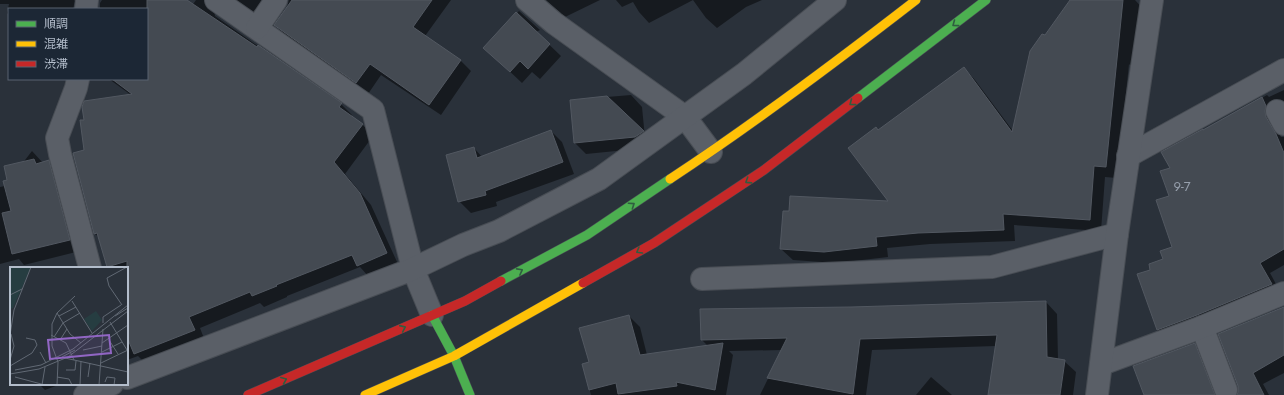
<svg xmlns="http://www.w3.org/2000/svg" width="1284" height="395" font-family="Jost,'Noto Sans JP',sans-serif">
  <rect width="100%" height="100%" fill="#2a313a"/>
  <g fill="#0007">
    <polygon points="0,0 74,0 75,1 73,9 9,9 9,15 7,13 9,4 0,4"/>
    <polygon points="102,0 175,0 189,10 196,0 221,0 214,10 215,16 341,104 352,115 351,117 362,124 373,136 345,174 371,205 398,264 369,277 360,267 287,296 287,297 264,307 260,303 200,328 205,341 146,364 138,356 127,360 127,268 108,268 100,238 95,234 85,151 85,121 131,95 109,79 147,79 147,9 100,9 100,3"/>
    <polygon points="234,0 281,0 265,21"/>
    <polygon points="289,0 451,0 425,36 460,60 471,71 441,115 381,75 368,94 286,36 275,25 287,7"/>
    <polygon points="546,0 600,0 565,17"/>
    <polygon points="616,0 693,0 649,23 639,12 633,2 622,7"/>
    <polygon points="693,0 762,0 746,7 717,28 706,18"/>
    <polygon points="1071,0 1135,0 1145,11 1135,70 1129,64 1117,178 1105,177 1101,231 1014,225 1015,241 930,244 887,248 888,257 836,263 793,260 781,249 890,202 879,131 964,68 975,80 1013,131 1045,36"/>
    <polygon points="519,11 540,30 536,32 561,56 540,79 532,72 522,83 485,48"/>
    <polygon points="1284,90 1284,110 1276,128 1281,137 1284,137 1284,265 1270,273 1282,295 1168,340 1157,330 1138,275 1152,270 1165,259 1173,248 1170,197 1172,169 1203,131 1267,95 1269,97"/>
    <polygon points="631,95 642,107 646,148 586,154 574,142 571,100"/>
    <polygon points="551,131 562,142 574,174 496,202 497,206 471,213 459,201 474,148 482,157"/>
    <polygon points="32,151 43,163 48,161 60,173 80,251 24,265 19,259 0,264 0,187 5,186"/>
    <polygon points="1046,302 1057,314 1058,360 1064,361 1076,372 1073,395 989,395 996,346 872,350 866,395 760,395 782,350 729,351 733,355 726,395 591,395 583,365 590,363 629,316 640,327 647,355 708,346 702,340 851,308"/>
    <polygon points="1284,308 1284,373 1263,384 1269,395 1238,395"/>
    <polygon points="1194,344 1206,356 1221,395 1145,395"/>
    <polygon points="931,377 952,395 916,395"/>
    <polygon points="39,384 61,384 45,390"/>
  </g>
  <g fill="#444a52" stroke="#525861">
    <polygon points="147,0 187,0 257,47 258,45 342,103 339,107 363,124 334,162 360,193 387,253 357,266 352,255 276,285 277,286 252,296 250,292 189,317 195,330 134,354 127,337 127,261 107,267 97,233 94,234 73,153 84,150 80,120 84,120 82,107 84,101 132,94 112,79 147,79"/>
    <polygon points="292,0 432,0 413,27 461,60 429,105 370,64 356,83 274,25"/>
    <polygon points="1070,0 1123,0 1106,167 1094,166 1090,220 1003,214 1004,230 918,233 876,237 877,246 824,252 780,249 783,211 789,211 790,196 888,201 848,148 876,127 878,130 964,67 1012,132 1030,51 1042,34 1045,35"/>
    <polygon points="516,12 550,44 528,69 520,61 510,72 483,48"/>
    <polygon points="607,96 644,131 635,137 574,143 570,100"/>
    <polygon points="1262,97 1266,106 1265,111 1266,117 1276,134 1284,153 1284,249 1260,263 1272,284 1197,315 1157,330 1137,274 1150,270 1149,264 1163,259 1160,251 1172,247 1156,200 1169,196 1160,171 1170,168 1161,152 1203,129 1203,130"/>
    <polygon points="551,130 563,162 485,191 486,195 458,202 446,155 474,147 477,158"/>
    <polygon points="34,159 36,164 49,160 70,240 12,254 2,213 11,211 3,181 7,180 4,166"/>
    <polygon points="1046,301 1047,357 1065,360 1060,395 988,395 997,335 860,339 853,394 767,378 787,338 701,340 700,309 851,307"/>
    <polygon points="1284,307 1284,355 1253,373 1264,395 1237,395 1238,392 1238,386 1218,334"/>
    <polygon points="629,315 640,355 723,343 715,390 676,382 677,386 618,394 616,383 589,390 582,364 589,362 579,328"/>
    <polygon points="1195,343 1215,395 1144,395 1133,366"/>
  </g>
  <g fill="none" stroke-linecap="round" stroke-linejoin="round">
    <g stroke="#484d54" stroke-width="24">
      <g id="street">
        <polyline points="216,0 373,110 413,269 432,315"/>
        <polyline points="527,0 554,23 685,117 711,152"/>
        <polyline points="86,9 87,0"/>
        <polyline points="257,28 276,0"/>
        <polyline points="78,79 76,88 57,138 60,154 90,268"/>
        <polyline points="1277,111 1284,124"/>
        <polyline points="1128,156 1284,70"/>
        <polyline points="702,279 992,267 1117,234"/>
        <polyline points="1202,327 1226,390"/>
        <polyline points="1102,364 1202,327 1284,293"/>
        <polyline points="127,378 413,269 463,245 499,231 599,179 744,74 835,0"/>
        <polyline points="85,395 112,384"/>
        <polyline points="1097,395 1117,234 1152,0"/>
      </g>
    </g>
    <g stroke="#484d54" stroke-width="10">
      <g id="fast">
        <polyline points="858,98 986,0"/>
        <polyline points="501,281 587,235 670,179"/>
        <polyline points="432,315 454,356 470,395"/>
      </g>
    </g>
    <g stroke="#484d54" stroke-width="10">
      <g id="slow">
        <path d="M670 179C755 123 836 62 916 0"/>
        <polyline points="365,395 454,356 583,283"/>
      </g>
    </g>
    <g stroke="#484d54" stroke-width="10">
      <g id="jam">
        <polyline points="583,283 654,243 764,170 858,98"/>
        <polyline points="248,395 465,301 501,281"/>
      </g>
    </g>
    <use href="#street" stroke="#5a5f67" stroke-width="22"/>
    <use href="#fast" stroke="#4caf50" stroke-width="9"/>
    <use href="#slow" stroke="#ffc107" stroke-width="9"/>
    <use href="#jam" stroke="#c62828" stroke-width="9"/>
  </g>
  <defs><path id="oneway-chevron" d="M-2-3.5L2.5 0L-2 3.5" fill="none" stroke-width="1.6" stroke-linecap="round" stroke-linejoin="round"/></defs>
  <g stroke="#2f5d40">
    <use href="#oneway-chevron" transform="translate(955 24) rotate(143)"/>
    <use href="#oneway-chevron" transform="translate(852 103) rotate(143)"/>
    <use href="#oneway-chevron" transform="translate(748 181) rotate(147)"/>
    <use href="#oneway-chevron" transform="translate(632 205) rotate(-34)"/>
    <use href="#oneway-chevron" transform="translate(639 251) rotate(150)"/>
    <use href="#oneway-chevron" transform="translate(520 271) rotate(-28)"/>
    <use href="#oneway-chevron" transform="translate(403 328) rotate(-24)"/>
    <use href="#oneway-chevron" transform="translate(284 380) rotate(-23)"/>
  </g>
  <g text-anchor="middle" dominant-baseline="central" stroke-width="3.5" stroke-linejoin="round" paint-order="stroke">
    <g font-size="13" fill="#97a0ad">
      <text x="1182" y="186">9-7</text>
    </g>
  </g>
  <g transform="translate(10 267)">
    <rect width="118" height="118" fill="#2a313a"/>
    <path d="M0 0H21L3 41 0 42ZM86 44 92 53 82 64 74 52Z" fill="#263d41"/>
    <path fill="none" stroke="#616974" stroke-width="1" d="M0 28 12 22M62 34 82 66M112 38 99 19 97 11 117 0M47 46 60 67 71 76M49 49 66 40M105 49 118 41M100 55 117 83M93 56V50L111 38M0 68 4 43 21 0M41 68 56 76 64 93M44 70 53 56 70 46M50 73 57 62M99 73 108 87M92 76 118 58M73 83 92 79M30 85 36 96M92 85 112 75M52 90 65 83M55 91 118 105M0 93 4 79 1 67M91 96 118 83M0 99 22 86 27 78 25 73 16 71M5 103 31 98 63 82 118 38M56 103H65L66 94M0 107 29 102 58 90 118 44M5 110 35 118M47 110 59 112 62 118M78 110 80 96M95 115 97 110 105 111 104 118M32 118 35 100M47 118 48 95 42 79V57L47 46 65 29M70 118 71 94M89 118 93 62"/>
    <path fill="#9166c4" fill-opacity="0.15" stroke="#9166c4" stroke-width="2" d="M99 68 101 86 40 92 38 73Z"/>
    <rect width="118" height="118" fill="none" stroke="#b3bdcb" stroke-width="2"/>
  </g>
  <rect x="8" y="8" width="140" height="72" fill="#1c2735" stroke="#586371"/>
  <rect x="16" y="21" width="20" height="6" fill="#4caf50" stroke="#586371"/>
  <text x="44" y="28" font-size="12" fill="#b3bdcb">順調</text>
  <rect x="16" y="41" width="20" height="6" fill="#ffc107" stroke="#586371"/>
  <text x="44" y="48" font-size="12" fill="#b3bdcb">混雑</text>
  <rect x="16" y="61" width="20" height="6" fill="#c62828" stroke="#586371"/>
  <text x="44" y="68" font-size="12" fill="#b3bdcb">渋滞</text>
</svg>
